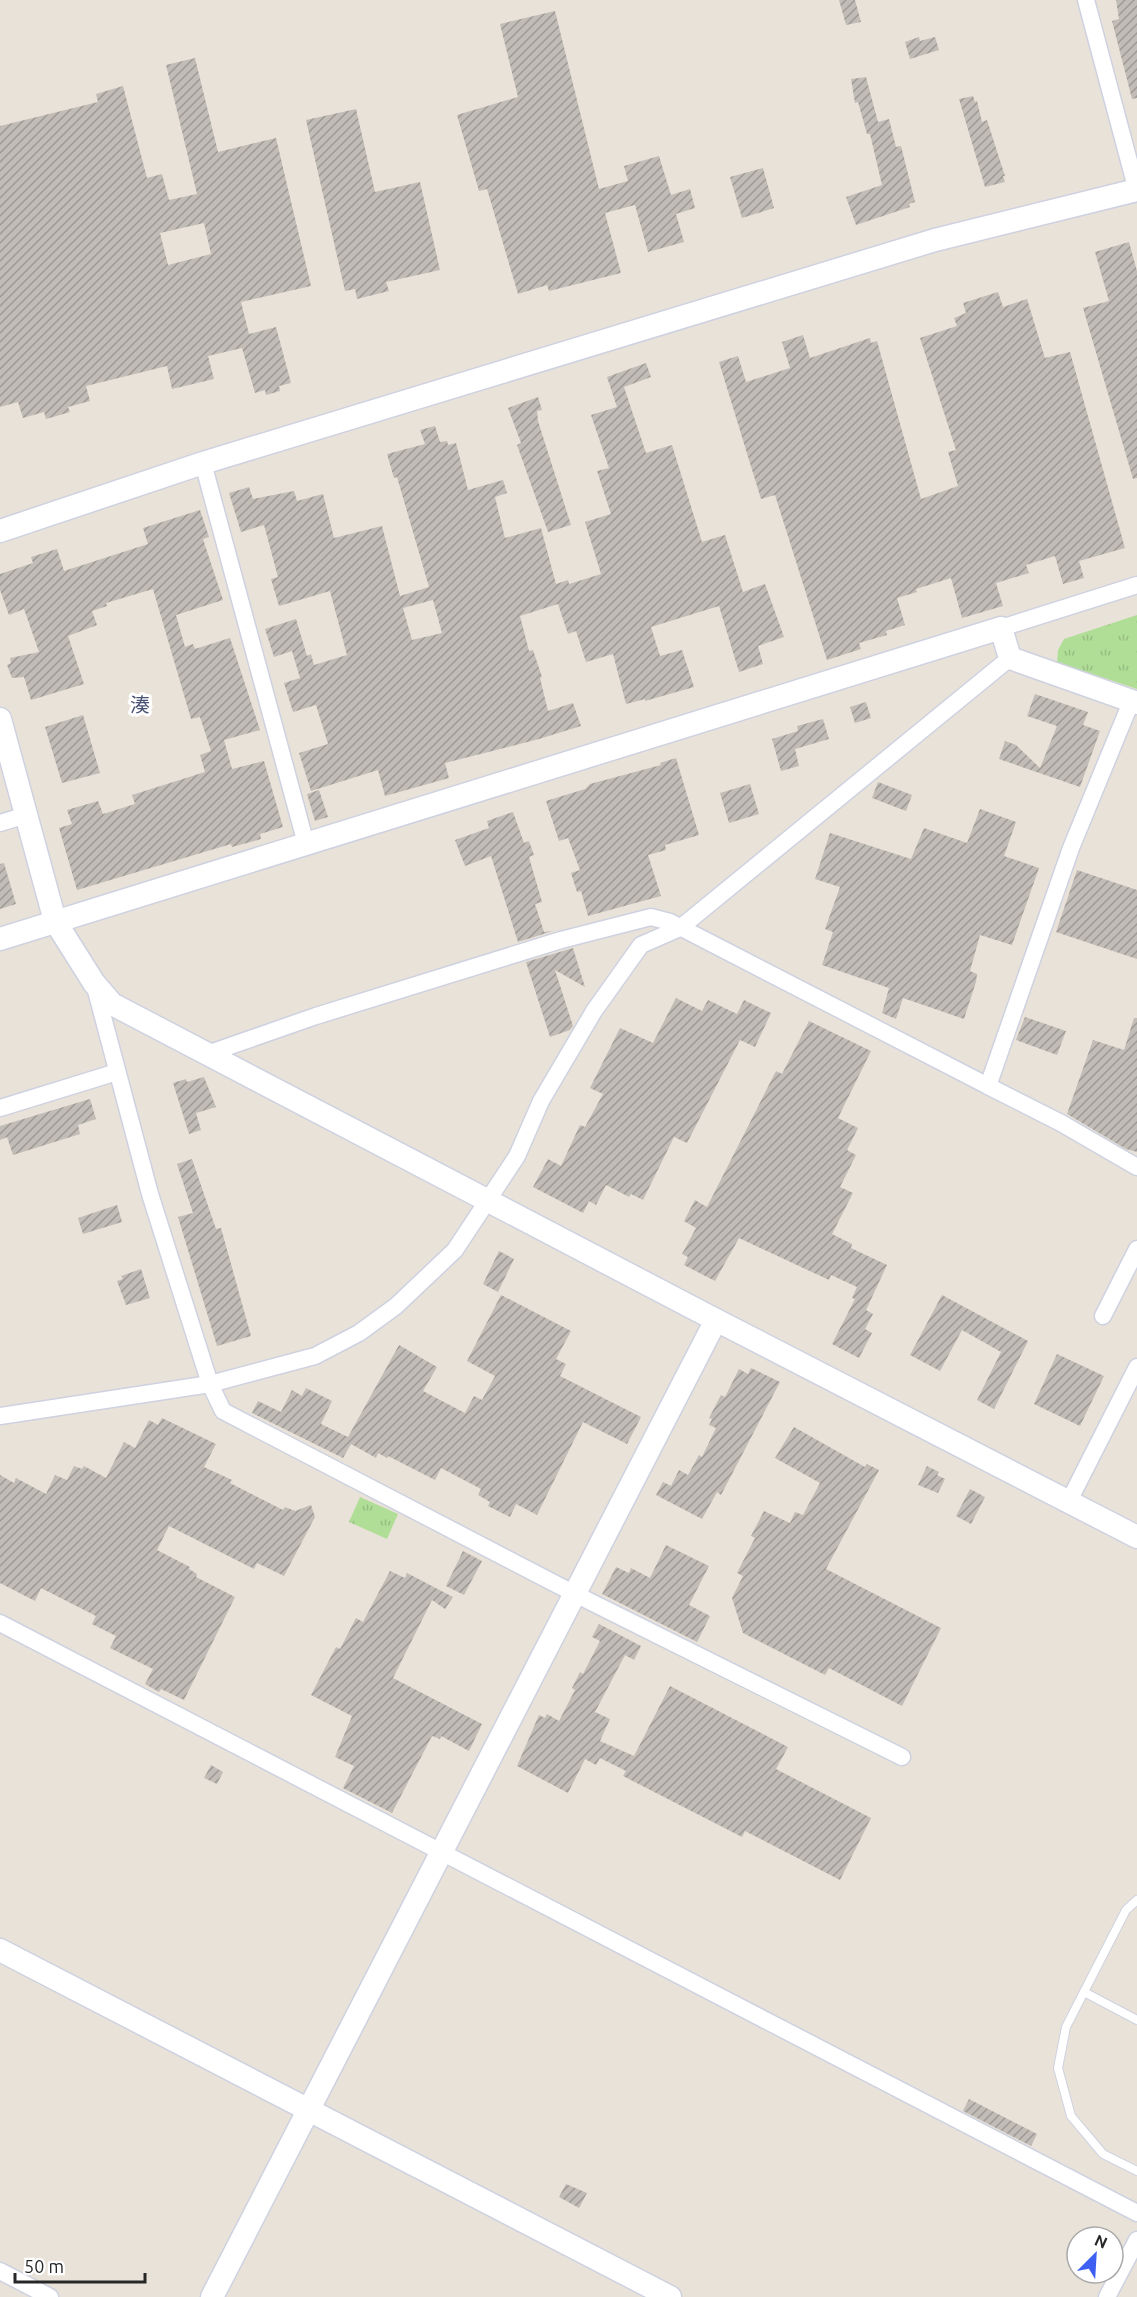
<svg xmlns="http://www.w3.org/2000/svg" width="1137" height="2297" font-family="Ubuntu,'Noto Sans JP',sans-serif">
  <defs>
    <pattern id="grass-tufts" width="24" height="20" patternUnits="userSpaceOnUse" patternTransform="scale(1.5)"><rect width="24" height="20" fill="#b0de96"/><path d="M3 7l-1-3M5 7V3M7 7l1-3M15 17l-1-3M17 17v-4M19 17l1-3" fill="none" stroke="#97be81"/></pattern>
    <pattern id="building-hatch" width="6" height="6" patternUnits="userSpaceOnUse" patternTransform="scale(1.5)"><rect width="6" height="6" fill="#c1bcb6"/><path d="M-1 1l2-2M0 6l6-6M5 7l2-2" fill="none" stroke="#9d9994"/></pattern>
  </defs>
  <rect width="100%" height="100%" fill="#e9e2d9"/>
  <g fill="url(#grass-tufts)">
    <polygon points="1137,615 1137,689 1057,662 1058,650 1064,639"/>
    <polygon points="360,1497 398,1514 387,1539 349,1522"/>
  </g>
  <g fill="url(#building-hatch)" fill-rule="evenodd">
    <polygon points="839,0 855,0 861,22 846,25"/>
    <polygon points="1116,0 1137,0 1137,98 1132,99 1112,21 1119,19"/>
    <polygon points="555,11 599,189 628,181 624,166 659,156 671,195 690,189 695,208 676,214 684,242 648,252 635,205 605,213 621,273 549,291 547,285 518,294 487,189 479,191 457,115 518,97 500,24"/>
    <polygon points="919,37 920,41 935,37 939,50 910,59 905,42"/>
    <path d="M195 58 218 152 276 138 311 286 241 302 249 334 276 327 291 383 279 386 280 391 266 395 265 390 255 393 242 348 208 356 214 379 172 389 167 366 86 386 90 401 68 407 70 412 46 419 44 412 23 418 18 402 0 407V126L98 102 96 94 123 86 147 178 162 174 169 200 197 194 166 65ZM204 223 211 254 168 265 160 233Z"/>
    <polygon points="866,77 878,122 889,119 896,147 901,146 915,202 909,204 910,207 856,225 846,197 882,185 870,134 867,134 858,102 855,103 851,79"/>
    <polygon points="973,96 975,102 977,101 982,122 987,120 1005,176 1003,176 1005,182 985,187 959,99"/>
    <polygon points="356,109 375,192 420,182 440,270 386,282 389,291 357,299 355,289 345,291 306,120"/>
    <polygon points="763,168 774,208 742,218 730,177"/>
    <polygon points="1129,242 1137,271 1137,478 1133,479 1083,308 1109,301 1095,252"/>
    <polygon points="998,292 1003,307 1027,299 1045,358 1070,352 1125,548 1079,561 1084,578 1063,584 1055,556 1026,565 1029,573 996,583 1003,606 962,618 951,578 916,589 917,592 897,598 905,625 886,631 887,635 859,643 861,649 827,660 775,495 761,499 719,362 738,356 746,382 790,368 782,342 803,335 810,358 870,338 871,343 877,341 921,499 958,486 948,452 956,450 920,338 957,326 954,318 966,313 963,303"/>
    <path d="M646 363 651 377 624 387 646 453 672 445 702 542 725 535 743 592 765 584 784 637 758 646 763 664 739 672 719 606 651 627 660 656 682 650 694 687 645 701V699L626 704 613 654 586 662 576 631 568 634 558 604 520 616 529 651 533 650 542 677 540 678 548 711 573 703 581 726 539 739 445 763 449 778 385 796 378 770 311 791 299 753 328 744 316 705 293 712 284 683 300 678 292 651 274 657 265 629 296 619 307 656 311 654 314 665 347 655 330 591 279 606 271 579 278 577 264 525 241 532 229 493 249 487 253 499 294 491 297 501 323 494 334 538 382 526 400 596 429 587 397 477 394 478 387 454 425 444 420 430 435 426 440 442 447 441 448 445 456 443 468 490 503 480 507 493 495 497 505 538 541 528 556 584 568 580 569 584 601 574 585 522 611 514 597 471 609 468 591 415 617 407 607 377ZM433 600 442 633 412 640 403 608Z"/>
    <polygon points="538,397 542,410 537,411 538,421 571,525 548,532 517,445 521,443 508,408"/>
    <polygon points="200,510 209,537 203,539 223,600 176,615 185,647 193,644 195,649 230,638 260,730 224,740 232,769 264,761 283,827 260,834 261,839 232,847 231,844 77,890 59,828 72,824 67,810 98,801 103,814 135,804 132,795 205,772 200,755 211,751 200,717 191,719 153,589 106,603 107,606 92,611 97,625 68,636 84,684 31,700 24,677 12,678 7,665 11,663 10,658 39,652 24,609 9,615 0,590 0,574 33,563 31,557 57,549 64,571 148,544 143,528"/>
    <polygon points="1035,694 1088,712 1083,725 1100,731 1080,787 999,759 1005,741 1016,745 1040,768 1057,726 1027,716"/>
    <polygon points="866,702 871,718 855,723 850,707"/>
    <polygon points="83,715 100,773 62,783 45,727"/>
    <polygon points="823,719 829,739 795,749 799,766 781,771 772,739 798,731 797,726"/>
    <polygon points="676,758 699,835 665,845 666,850 648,855 661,896 588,916 581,891 577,892 571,873 580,870 568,838 559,841 546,801 585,789 590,784 661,765 660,763"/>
    <polygon points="878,782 912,795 906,811 872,798"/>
    <polygon points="750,784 759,814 729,823 720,793"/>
    <polygon points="319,790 328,817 315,821 307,794"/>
    <polygon points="980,809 1016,822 1004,856 1039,868 1012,945 980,935 970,971 977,974 976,982 964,1019 903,998 896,1019 882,1013 889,988 822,965 833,932 825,929 840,887 815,879 830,833 911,859 924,828 967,843"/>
    <polygon points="513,812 524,843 529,841 534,855 529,857 542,902 535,904 544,932 553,931 518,942 491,856 465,866 455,840 489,828 487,821"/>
    <polygon points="4,863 16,904 0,909 0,864"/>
    <polygon points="1077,870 1137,890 1137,959 1056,932"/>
    <polygon points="573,948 585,987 555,970 573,1026 570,1030 550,1037 526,962"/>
    <polygon points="676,998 702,1011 708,1000 737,1014 744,1000 771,1013 755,1047 740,1040 687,1143 674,1137 643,1200 631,1194 629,1197 606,1185 596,1205 589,1201 583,1213 533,1187 548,1159 561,1166 580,1125 585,1127 603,1094 590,1088 620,1028 653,1043"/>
    <polygon points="1025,1017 1066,1031 1057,1055 1016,1040"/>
    <polygon points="1134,1018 1137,1018 1137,1152 1126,1149 1067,1114 1093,1040 1124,1050"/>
    <polygon points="809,1021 871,1051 838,1118 858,1128 847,1150 856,1155 840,1187 853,1193 832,1234 852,1244 851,1248 887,1265 866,1310 873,1314 865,1329 872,1333 859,1358 832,1344 855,1299 852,1298 857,1287 831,1275 829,1280 739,1238 715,1281 684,1265 688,1257 682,1254 696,1228 684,1221 695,1200 707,1207 776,1071 782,1074"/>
    <polygon points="204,1077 216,1107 196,1113 201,1130 189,1134 173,1083 186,1079 187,1082"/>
    <polygon points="90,1099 96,1119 78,1125 80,1134 13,1155 7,1137 0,1140 0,1126"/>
    <polygon points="192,1159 216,1229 221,1228 251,1336 217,1346 178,1217 193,1213 177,1164"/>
    <polygon points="117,1205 122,1222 83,1234 78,1218"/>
    <polygon points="499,1251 514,1259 498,1292 483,1284"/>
    <polygon points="141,1269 150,1298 126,1305 117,1281 123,1279 121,1276"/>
    <polygon points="501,1295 571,1331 556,1359 566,1364 560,1376 641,1417 627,1444 583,1422 537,1515 516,1504 510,1517 488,1506 490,1502 478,1495 481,1489 441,1468 435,1480 388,1456 387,1458 378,1453 376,1458 351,1444 343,1458 252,1413 258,1401 281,1412 292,1390 302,1396 306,1388 332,1401 321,1424 348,1437 399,1345 437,1367 423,1391 465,1413 474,1396 482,1400 495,1376 467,1361"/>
    <polygon points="942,1295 1028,1341 994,1409 977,1400 1001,1352 962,1330 940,1371 910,1355"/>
    <polygon points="1057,1354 1104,1376 1080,1426 1034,1404"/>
    <polygon points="751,1368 780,1382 721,1495 717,1492 702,1519 656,1495 663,1482 671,1486 679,1470 688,1475 699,1455 702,1457 716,1428 709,1425 712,1419 709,1418 721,1395 725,1397 739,1369 748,1374"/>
    <polygon points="162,1418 216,1444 204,1467 232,1480 230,1483 283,1510 285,1507 295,1511 311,1505 315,1517 284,1576 257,1563 254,1569 169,1526 157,1550 190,1567 189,1569 197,1574 196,1577 235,1597 184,1700 161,1689 159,1692 145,1684 153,1669 110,1648 116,1636 92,1624 96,1616 41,1588 35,1601 0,1583 0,1475 14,1483 16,1478 46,1494 55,1475 67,1480 74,1466 82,1469 84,1466 106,1478 124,1442 135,1448 149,1420 158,1425"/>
    <polygon points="794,1427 865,1467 867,1464 879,1470 826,1569 941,1628 902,1706 829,1668 825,1675 743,1633 732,1598 743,1576 737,1573 755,1538 751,1536 764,1511 790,1523 795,1512 803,1515 820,1483 775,1458"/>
    <polygon points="927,1466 939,1472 937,1475 945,1479 938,1493 918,1485"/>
    <polygon points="970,1489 985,1497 971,1524 956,1516"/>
    <polygon points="666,1545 709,1566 689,1605 710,1616 697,1642 602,1594 616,1567 629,1573 631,1568 650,1578"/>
    <polygon points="463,1551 482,1561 464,1595 446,1586"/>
    <polygon points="390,1571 405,1578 407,1573 453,1597 445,1609 432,1600 393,1678 482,1724 469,1751 441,1736 440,1739 432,1736 392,1813 343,1788 354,1766 335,1757 352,1716 311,1695 336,1647 340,1649 356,1618 363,1622"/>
    <polygon points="599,1624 641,1646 634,1660 625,1655 595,1712 610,1719 600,1741 634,1756 670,1686 788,1747 776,1769 871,1818 840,1880 745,1831 742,1837 623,1776 626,1771 600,1758 596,1765 585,1759 568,1793 517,1766 539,1715 545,1718 547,1714 559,1721 575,1690 572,1688 580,1672 583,1674 600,1641 592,1637"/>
    <polygon points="211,1765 223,1772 217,1784 204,1778"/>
    <polygon points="969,2099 1037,2134 1031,2146 963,2111"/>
    <polygon points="566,2184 587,2193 579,2208 559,2197"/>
  </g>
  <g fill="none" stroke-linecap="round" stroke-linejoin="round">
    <g stroke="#ced2e0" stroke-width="10">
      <g id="lane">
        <polyline points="1137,1900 1126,1910 1066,2027 1058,2068 1071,2116 1103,2154 1137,2171"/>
        <polyline points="1084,1992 1137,2020"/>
      </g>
    </g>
    <g stroke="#ced2e0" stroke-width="19">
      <g id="street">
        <polyline points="1086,0 1137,191"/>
        <polyline points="203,463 306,844"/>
        <polyline points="1001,628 1137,585"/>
        <polyline points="0,823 26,815"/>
        <polyline points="95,987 150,1194 210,1384 223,1411 575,1594 902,1757"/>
        <polyline points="207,1054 316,1016 561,940 651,917 670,922 988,1086 1071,848 1131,702"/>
        <polyline points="988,1086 1061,1123 1137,1167"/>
        <polyline points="0,1108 117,1072"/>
        <polyline points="1103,1316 1137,1249"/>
        <polyline points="0,1416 210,1384 315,1356 359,1333 396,1306 455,1250 517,1156 541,1101 594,1011 641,945 680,928 1010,658"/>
        <polyline points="1069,1501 1137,1367"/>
        <polyline points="0,1623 1137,2213"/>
        <polyline points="0,2271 50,2297"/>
        <polyline points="1107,2297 1137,2240"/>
      </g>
    </g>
    <g stroke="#ced2e0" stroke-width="25">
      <g id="secondary">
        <polyline points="0,531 203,463 935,240 1137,190"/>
        <polyline points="0,719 55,921 94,983 112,1004 716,1320 1137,1537"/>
        <polyline points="0,939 1001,628 1010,658 1137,703"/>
        <polyline points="0,1950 670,2297"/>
        <polyline points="212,2297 716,1320"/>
      </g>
    </g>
    <use href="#lane" stroke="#fff" stroke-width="8"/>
    <use href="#street" stroke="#fff" stroke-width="16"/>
    <use href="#secondary" stroke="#fff" stroke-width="22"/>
  </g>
  <g text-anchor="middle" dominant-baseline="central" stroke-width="6" stroke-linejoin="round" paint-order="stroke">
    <g font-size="20" fill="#4a5275" stroke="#fff">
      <text x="140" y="704">湊</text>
    </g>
  </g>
  <g transform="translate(1095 2255) rotate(24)"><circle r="28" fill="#ffffff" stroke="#a9a9a9" stroke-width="1.5"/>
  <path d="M0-4.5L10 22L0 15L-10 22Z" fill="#3d60f2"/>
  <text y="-9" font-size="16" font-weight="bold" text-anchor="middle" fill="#272727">N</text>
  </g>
  <path d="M15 2273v9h130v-9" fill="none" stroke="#272727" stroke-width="3"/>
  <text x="24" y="2273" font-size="18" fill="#272727" stroke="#ffffff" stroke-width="4.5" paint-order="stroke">50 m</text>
</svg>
